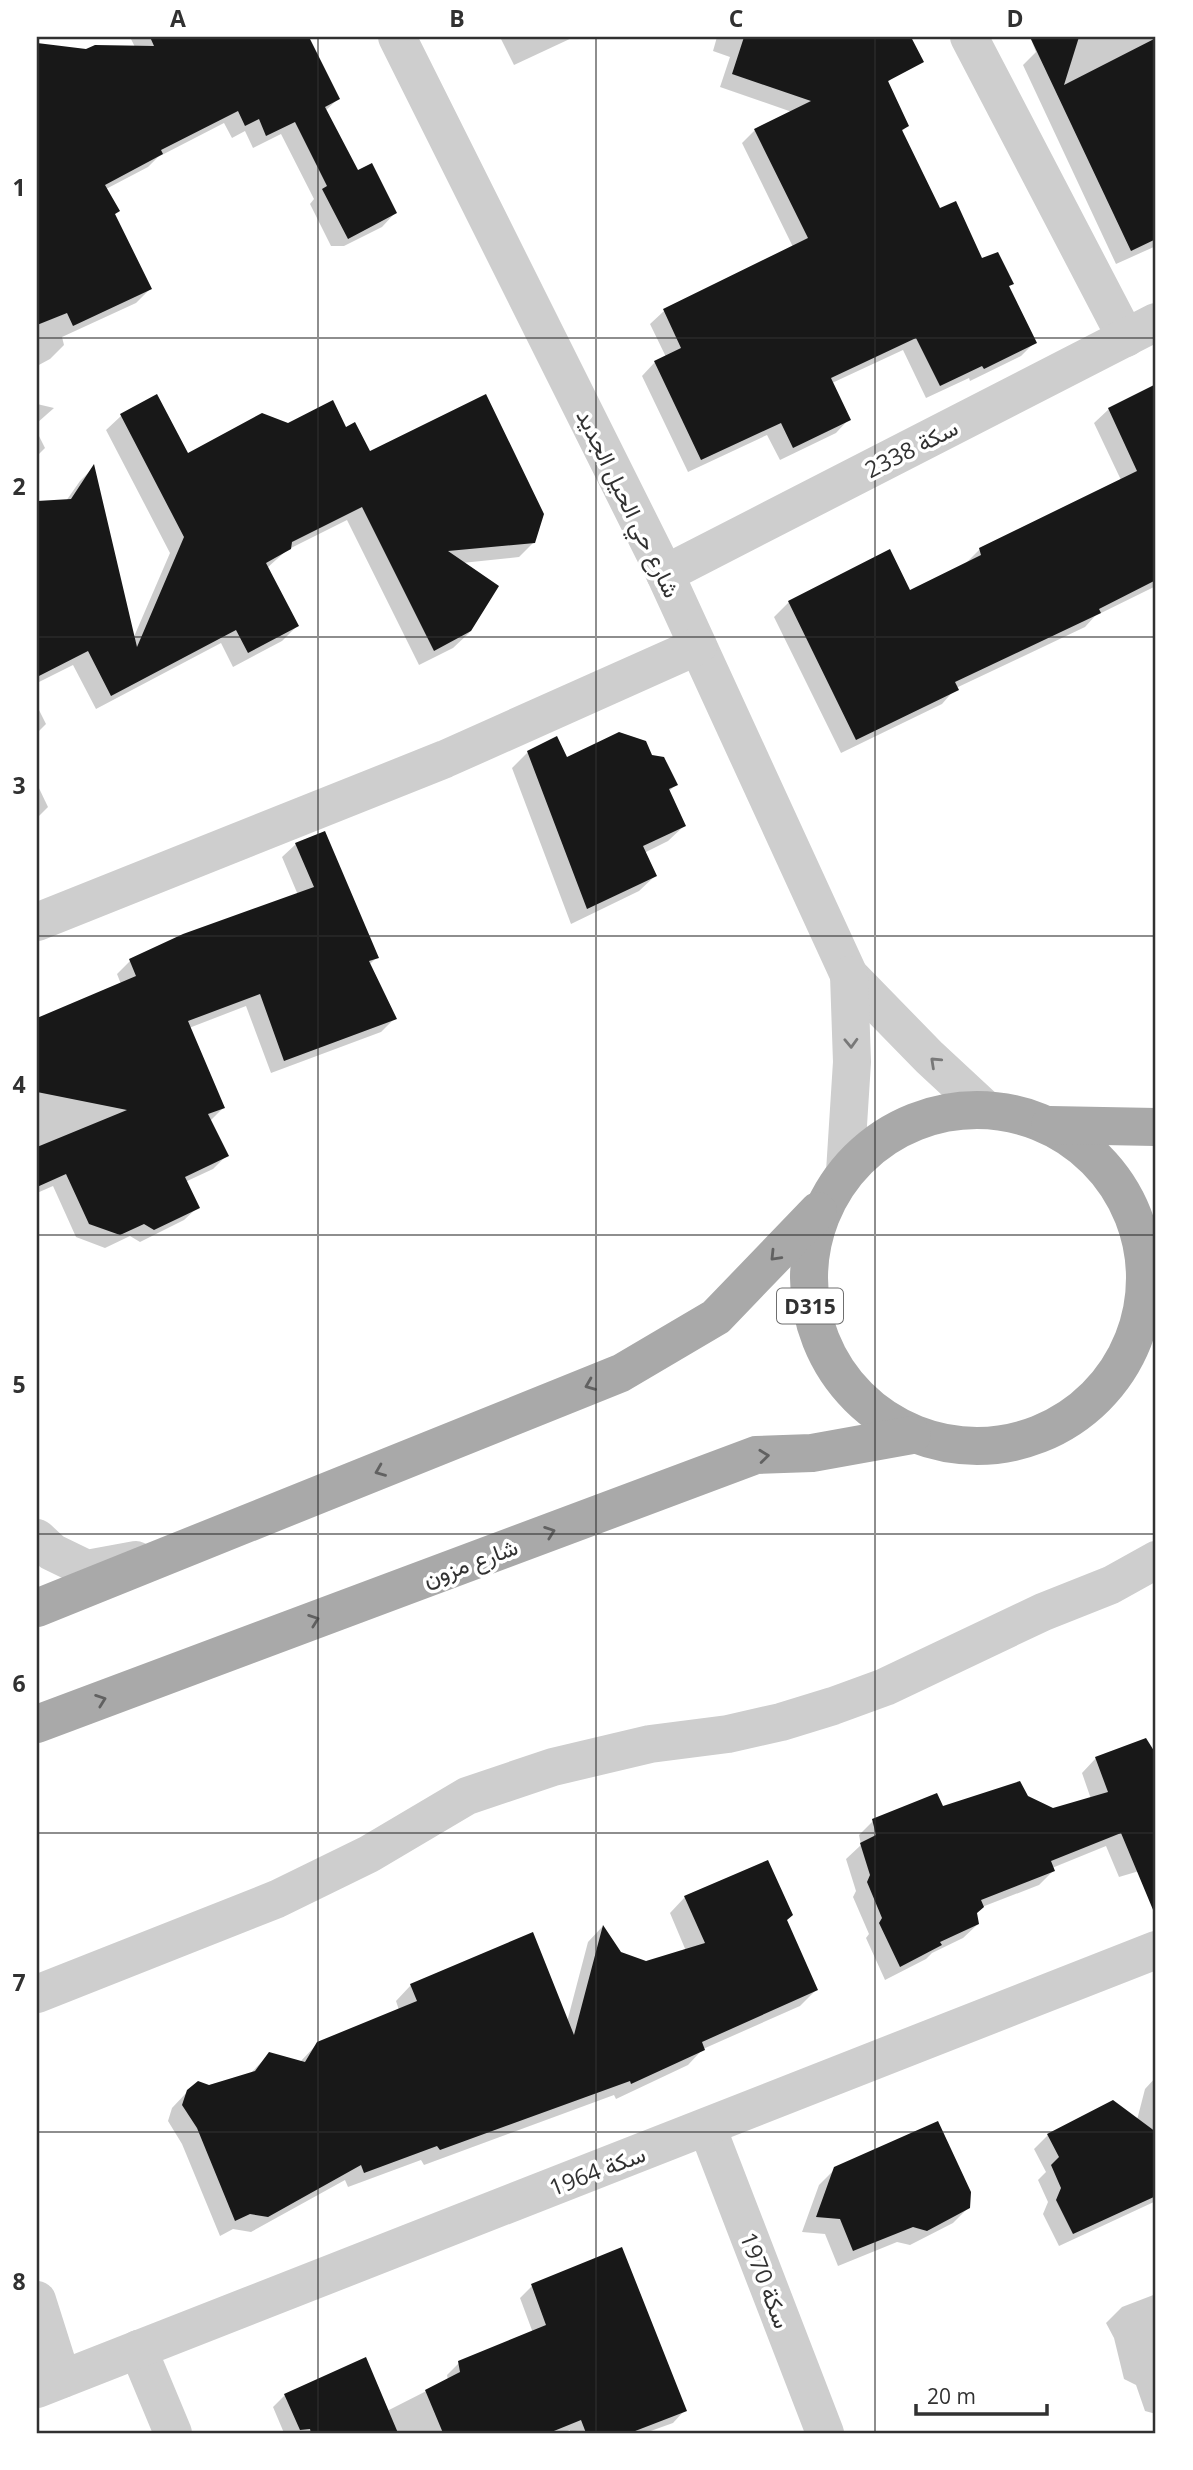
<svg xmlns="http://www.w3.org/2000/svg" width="1193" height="2470" font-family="'Open Sans',Vazirmatn,sans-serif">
  <rect width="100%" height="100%" fill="#fff"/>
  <g fill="#0003">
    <polygon points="130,37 307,37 338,99 325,111 358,173 395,213 382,227 344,246 331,246 310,204 314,199 281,134 253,148 245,131 232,138 224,123 158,157 148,167 106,189 114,214 150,289 136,303 62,337 64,345 50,359 37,366 37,45 86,51 135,47"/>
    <polygon points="500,37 574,37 514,65"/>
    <polygon points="717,37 872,37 893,77 887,83 907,126 901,132 939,210 981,260 1008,287 1035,342 1021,356 970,381 969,378 926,398 903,350 832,383 849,419 836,433 780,460 767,435 688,472 642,376 655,362 666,357 650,324 664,311 793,247 742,143 755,130 792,112 720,87 730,57 713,51"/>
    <polygon points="1030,37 1156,37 1156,246 1116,264 1023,65 1036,52"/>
    <polygon points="1156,386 1156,586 1095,616 1085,627 956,688 942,704 841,753 774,617 789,602 909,592 965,564 980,549 1121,480 1094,423 1109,409"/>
    <polygon points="156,397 187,455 289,424 345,429 369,453 534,542 519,557 462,563 496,586 469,633 453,648 419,665 347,520 287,550 267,568 297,626 282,641 233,667 221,643 96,709 73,665 37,683 37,506 66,501 80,481 93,468 133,639 170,553 106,430 121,416"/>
    <polygon points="37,404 54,408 37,423"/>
    <polygon points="37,432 45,448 37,456"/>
    <polygon points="37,706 46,724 37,733"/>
    <polygon points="528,752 566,759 651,756 676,785 668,792 684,826 668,841 644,853 655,876 639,891 571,924 512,768"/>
    <polygon points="37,784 48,807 37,818"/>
    <polygon points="296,844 377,957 369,965 394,1019 381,1032 271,1073 246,1006 189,1028 223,1108 210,1121 226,1156 213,1169 185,1182 198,1207 184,1220 140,1242 130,1236 105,1248 76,1237 53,1186 37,1193 37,1020 121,984 117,974 130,961 298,895 282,857"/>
    <polygon points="1156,1751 1156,1866 1119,1877 1106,1846 1052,1868 1053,1871 1039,1885 982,1907 975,1914 978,1924 963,1938 932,1953 926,1959 885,1980 866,1938 869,1934 853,1897 856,1891 846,1859 861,1845 859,1835 873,1821 1026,1798 1053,1810 1091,1799 1082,1773 1096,1758"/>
    <polygon points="685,1897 785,1920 816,1990 800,2006 703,2049 688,2065 616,2099 614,2095 424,2165 421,2160 348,2187 345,2180 251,2232 233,2229 220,2236 182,2144 168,2121 172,2108 188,2091 250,2074 269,2054 300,2062 318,2043 399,2010 396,2001 411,1985 567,2022 588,1942 602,1927 619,1954 646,1963 686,1951 670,1913"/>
    <polygon points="1156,2077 1156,2150 1151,2152 1156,2163 1156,2201 1059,2246 1043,2214 1048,2202 1038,2180 1046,2172 1034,2149 1048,2135 1137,2120 1145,2089"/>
    <polygon points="835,2169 969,2207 953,2223 910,2245 897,2242 838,2266 825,2234 802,2232 819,2185"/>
    <polygon points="532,2286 684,2411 673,2423 645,2433 570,2433 570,2430 563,2433 284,2433 273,2407 285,2395 365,2359 387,2411 448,2380 447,2375 459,2363 533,2333 520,2298"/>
    <polygon points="1156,2294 1156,2414 1145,2411 1136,2385 1124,2379 1114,2338 1106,2323 1122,2307"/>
  </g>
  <g fill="#181818">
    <polygon points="150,37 309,37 340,99 325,107 358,170 372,163 397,213 348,239 322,189 327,186 295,122 266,136 259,119 245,126 238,111 161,150 163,154 105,185 120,211 115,214 152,289 73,326 67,313 37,325 37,43 86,49 95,45 154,46"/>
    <polygon points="744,37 911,37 924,62 888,81 909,126 902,130 940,208 956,201 982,258 998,252 1014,284 1009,286 1037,343 984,369 982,366 940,386 916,338 831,378 851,420 793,448 781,423 701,460 654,361 681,348 663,309 808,238 754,129 811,101 732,74"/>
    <polygon points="1030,37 1079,37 1064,85 1156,38 1156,239 1131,251"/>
    <polygon points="1156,384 1156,580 1099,609 1101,613 955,682 959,690 856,740 788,601 890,549 910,590 981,555 979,548 1137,471 1108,408"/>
    <polygon points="157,394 188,453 262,413 288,423 333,400 346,427 355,422 370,451 486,394 544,514 535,543 448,551 499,586 471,631 434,651 362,507 292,542 291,549 266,563 299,626 248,653 236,630 111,696 88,651 37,677 37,501 71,499 94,464 137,647 184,537 120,414"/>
    <polygon points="619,732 646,741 652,755 664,757 678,785 669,789 686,826 643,846 657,876 587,909 527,751 557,736 567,757"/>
    <polygon points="325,831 379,958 369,961 397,1019 284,1061 260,994 188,1021 225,1108 208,1114 229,1156 185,1177 200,1208 154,1230 144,1224 120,1235 89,1224 66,1174 37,1187 37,1147 127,1110 37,1092 37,1018 136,976 129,959 183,934 314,887 295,843"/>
    <polygon points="1146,1738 1156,1754 1156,1917 1121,1833 1051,1861 1055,1871 981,1900 984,1907 977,1913 979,1924 940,1942 942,1945 900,1967 879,1923 882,1918 867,1882 870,1875 860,1843 876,1835 872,1819 937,1793 943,1806 1020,1781 1028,1796 1053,1808 1108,1792 1095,1757"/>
    <polygon points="768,1860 793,1915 787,1920 818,1990 702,2042 705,2050 631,2084 630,2081 440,2150 437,2146 364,2173 361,2165 268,2217 250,2214 235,2221 197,2128 182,2105 187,2090 198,2081 209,2085 255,2071 269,2052 305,2062 317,2042 417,2001 410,1984 533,1932 574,2035 603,1925 621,1952 646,1961 705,1943 684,1896"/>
    <polygon points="1113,2100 1156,2132 1156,2196 1073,2234 1056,2200 1061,2188 1051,2165 1059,2157 1047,2134"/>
    <polygon points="938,2121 971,2192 970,2208 927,2231 913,2227 853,2251 840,2219 816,2217 834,2167"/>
    <polygon points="622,2247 687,2411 630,2433 586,2433 581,2420 549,2433 443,2433 425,2390 460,2372 458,2361 546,2325 531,2284"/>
    <polygon points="366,2357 398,2433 311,2433 310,2429 300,2430 284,2394"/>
  </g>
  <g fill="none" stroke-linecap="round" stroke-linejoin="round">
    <g stroke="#cecece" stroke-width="38">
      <polyline points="397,37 665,574 849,975 929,1057 985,1109"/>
      <polyline points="969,37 1126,338"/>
      <polyline points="665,574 1156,322"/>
      <polyline points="37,922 445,759 698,646"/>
      <polyline points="845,1172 852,1062 849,975"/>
      <polyline points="37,1538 52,1552 87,1569 136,1560"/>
      <polyline points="37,1994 277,1899 369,1854 467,1796 553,1767 650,1744 728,1734 781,1722 833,1706 885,1687 1043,1612 1111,1585 1156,1560"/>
      <polyline points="707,2127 825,2433"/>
      <polyline points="37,2300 62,2379"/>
      <polyline points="138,2349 173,2433"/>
      <polyline points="37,2389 1156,1950"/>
    </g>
    <g stroke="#a9a9a9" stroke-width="38">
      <circle cx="977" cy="1278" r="168"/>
      <polyline points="1050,1125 1156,1127"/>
      <polyline points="37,1608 621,1373 716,1317 818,1211"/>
      <polyline points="37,1724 756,1455 812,1453 912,1435"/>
    </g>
  </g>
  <defs><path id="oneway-chevron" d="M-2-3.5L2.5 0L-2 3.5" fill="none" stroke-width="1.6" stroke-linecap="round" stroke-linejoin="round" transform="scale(1.75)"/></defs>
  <g stroke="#787878">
    <use href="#oneway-chevron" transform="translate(851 1043) rotate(88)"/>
    <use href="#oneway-chevron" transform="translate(935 1062) rotate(-137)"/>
  </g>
  <g stroke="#616161">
    <use href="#oneway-chevron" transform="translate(775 1256) rotate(134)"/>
    <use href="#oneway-chevron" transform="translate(590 1385) rotate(158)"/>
    <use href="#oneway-chevron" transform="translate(764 1456) rotate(-6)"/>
    <use href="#oneway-chevron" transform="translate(380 1471) rotate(158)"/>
    <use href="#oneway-chevron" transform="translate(550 1532) rotate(-20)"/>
    <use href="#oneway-chevron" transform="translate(314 1620) rotate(-20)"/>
    <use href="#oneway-chevron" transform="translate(101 1700) rotate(-20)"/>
  </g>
  <path fill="none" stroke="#313131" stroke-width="2" stroke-opacity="0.55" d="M318 37V2433M596 37V2433M875 37V2433M37 338H1156M37 637H1156M37 936H1156M37 1235H1156M37 1534H1156M37 1833H1156M37 2132H1156"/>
  <g text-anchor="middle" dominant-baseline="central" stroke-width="7" stroke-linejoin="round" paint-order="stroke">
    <rect fill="#fff" stroke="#6f6f6f" stroke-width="2" x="777" y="1288.5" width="66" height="35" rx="5"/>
    <g font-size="21" font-weight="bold" fill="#313131">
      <text x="810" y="1306">D315</text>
    </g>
    <g font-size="23" fill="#313131" stroke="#fff">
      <text transform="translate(911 448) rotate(-27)">سكة 2338</text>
      <text transform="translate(629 503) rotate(64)">شارع حي الحيل الجديد</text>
      <text transform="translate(470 1562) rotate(-20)">شارع مزون</text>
      <text transform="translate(597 2170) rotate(-21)">سكة 1964</text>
      <text transform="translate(766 2280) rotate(69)">سكة 1970</text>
    </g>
  </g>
  <rect width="1193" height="2470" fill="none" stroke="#ffffff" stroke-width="77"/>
  <path d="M916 2404v10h131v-10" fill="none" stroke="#313131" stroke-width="3.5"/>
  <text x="927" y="2404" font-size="21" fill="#313131" stroke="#ffffff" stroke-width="5" paint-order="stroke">20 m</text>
  <rect x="38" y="38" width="1116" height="2394" fill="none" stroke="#313131" stroke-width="2.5"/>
  <g font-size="23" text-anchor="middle" font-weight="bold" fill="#313131">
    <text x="178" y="27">A</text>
    <text x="457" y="27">B</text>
    <text x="736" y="27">C</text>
    <text x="1015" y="27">D</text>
    <text x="19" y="196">1</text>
    <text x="19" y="495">2</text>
    <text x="19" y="794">3</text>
    <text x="19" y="1093">4</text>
    <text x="19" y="1393">5</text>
    <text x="19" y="1692">6</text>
    <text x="19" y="1991">7</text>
    <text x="19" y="2290">8</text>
  </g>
</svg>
